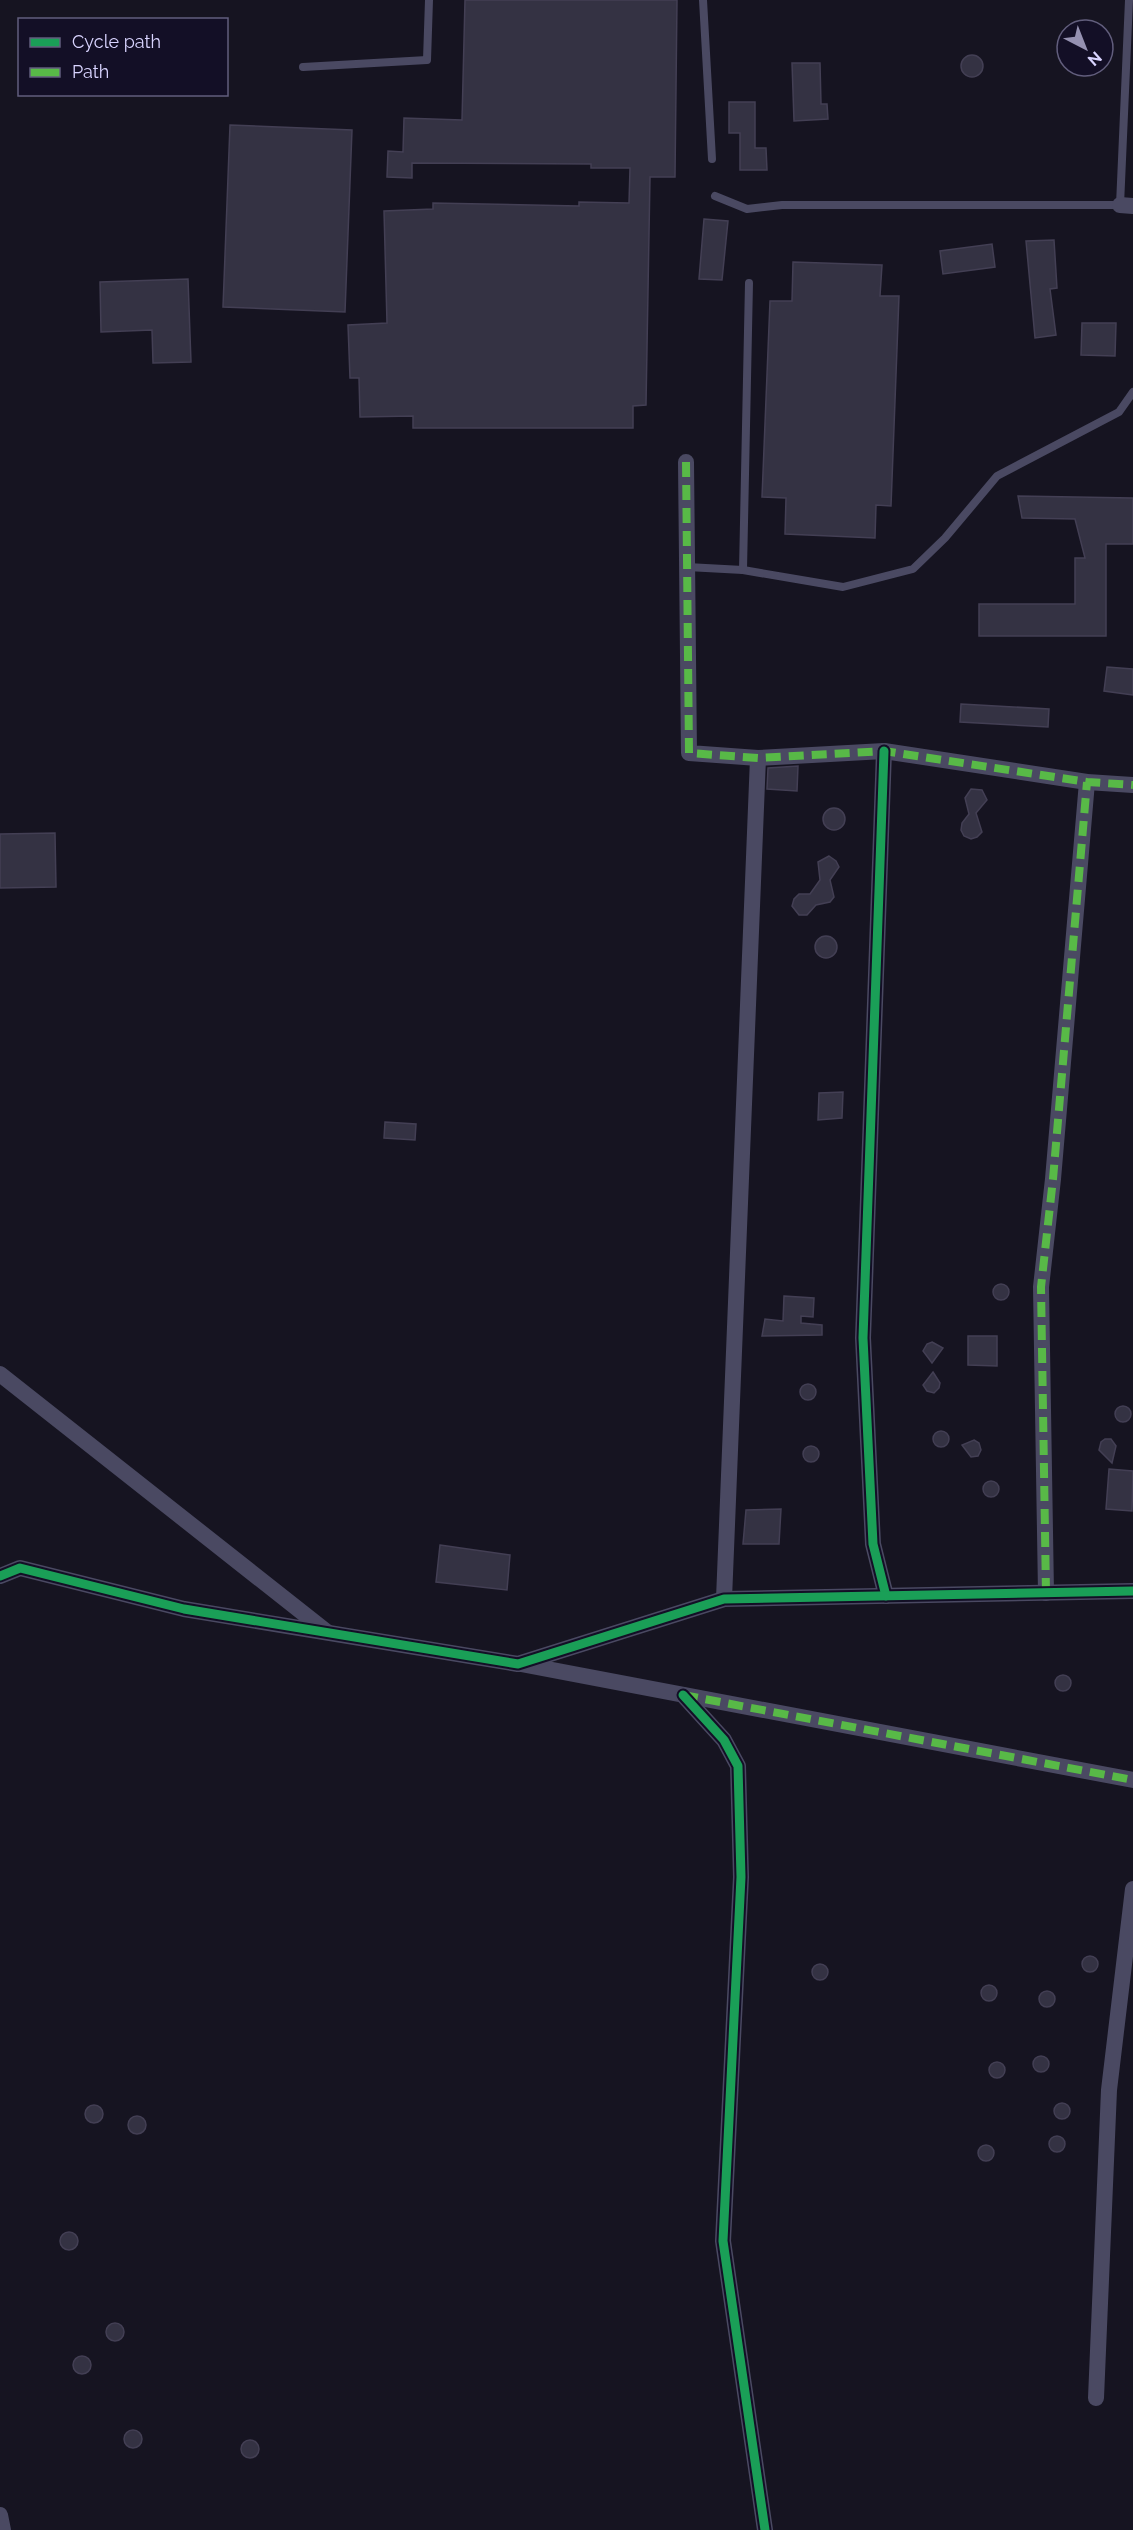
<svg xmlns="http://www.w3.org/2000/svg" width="1133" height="2530" font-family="Raleway,sans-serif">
  <rect width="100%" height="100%" fill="#161421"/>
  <g fill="#343243" stroke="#433f54" stroke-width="1.5">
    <polygon points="465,0 677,0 675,177 650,177 646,405 633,406 633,428 413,428 413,416 360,417 359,378 350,378 348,325 387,323 384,211 433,209 433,203 579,206 579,202 629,203 630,168 591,168 591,164 412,163 412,178 387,177 388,151 403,152 404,118 462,120"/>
    <circle cx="972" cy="66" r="11"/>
    <polygon points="792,63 820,63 821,104 827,104 828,119 794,121"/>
    <polygon points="729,102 755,102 755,148 766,148 767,170 740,170 740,133 729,133"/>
    <polygon points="230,125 352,130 345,312 223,307"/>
    <polygon points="704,219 728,221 722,280 699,279"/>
    <polygon points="1054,240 1057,288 1050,289 1056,335 1035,338 1026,241"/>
    <polygon points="992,244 995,267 943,274 940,251"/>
    <polygon points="793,262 882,265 880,296 899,296 891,506 876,505 875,538 785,534 786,498 762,497 770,301 792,301"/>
    <polygon points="188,279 191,362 153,363 152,330 101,332 100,282"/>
    <polygon points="1082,323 1116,323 1115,356 1081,355"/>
    <polygon points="1018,496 1133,498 1133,544 1106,544 1106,636 979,636 979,604 1075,604 1075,558 1085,558 1075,519 1022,518"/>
    <polygon points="1107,667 1133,669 1133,695 1104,691"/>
    <polygon points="961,704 1049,709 1048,727 960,722"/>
    <polygon points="798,766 797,791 767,789 768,768"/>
    <polygon points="971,789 982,790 987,800 976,813 982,832 977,837 971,839 964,836 961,830 962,823 969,814 965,798"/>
    <circle cx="834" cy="819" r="11"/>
    <polygon points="55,833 56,887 0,888 0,834"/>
    <polygon points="829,856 836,861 839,867 830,880 834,897 830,902 816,905 807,915 799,915 792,906 794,899 799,894 810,894 820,880 818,862"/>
    <circle cx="826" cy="947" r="11"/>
    <polygon points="843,1092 842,1118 818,1120 819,1093"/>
    <polygon points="385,1122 416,1124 415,1140 384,1138"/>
    <circle cx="1001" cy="1292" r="8"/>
    <polygon points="784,1296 814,1298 813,1317 801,1316 801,1323 822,1325 822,1335 762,1336 765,1319 783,1321"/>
    <polygon points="968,1336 997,1336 997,1366 968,1365"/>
    <polygon points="932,1342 943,1348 932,1363 923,1351 927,1344"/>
    <polygon points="933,1372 940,1383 939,1388 934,1393 927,1391 923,1385"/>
    <circle cx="808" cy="1392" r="8"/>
    <circle cx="1123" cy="1414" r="8"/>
    <circle cx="941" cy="1439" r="8"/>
    <polygon points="1105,1439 1111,1439 1116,1446 1112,1463 1099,1450 1101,1442"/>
    <polygon points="974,1440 979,1443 981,1450 978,1456 971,1457 962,1445"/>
    <circle cx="811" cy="1454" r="8"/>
    <polygon points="1109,1469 1133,1471 1132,1511 1106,1509"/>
    <circle cx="991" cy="1489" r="8"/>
    <polygon points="781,1509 779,1544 743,1544 746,1510"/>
    <polygon points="440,1545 510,1555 507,1590 436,1582"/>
    <circle cx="1063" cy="1683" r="8"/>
    <circle cx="1090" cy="1964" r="8"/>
    <circle cx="820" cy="1972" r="8"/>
    <circle cx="989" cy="1993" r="8"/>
    <circle cx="1047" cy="1999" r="8"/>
    <circle cx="1041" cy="2064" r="8"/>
    <circle cx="997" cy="2070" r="8"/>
    <circle cx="1062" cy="2111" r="8"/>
    <circle cx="94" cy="2114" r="9"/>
    <circle cx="137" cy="2125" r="9"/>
    <circle cx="1057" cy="2144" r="8"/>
    <circle cx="986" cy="2153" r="8"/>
    <circle cx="69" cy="2241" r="9"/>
    <circle cx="115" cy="2332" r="9"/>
    <circle cx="82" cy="2365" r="9"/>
    <circle cx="133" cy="2439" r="9"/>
    <circle cx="250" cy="2449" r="9"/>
  </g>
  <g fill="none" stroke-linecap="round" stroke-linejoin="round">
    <g stroke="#4a4962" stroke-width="8">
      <polyline points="703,0 712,159"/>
      <polyline points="303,67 427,60 429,0"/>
      <polyline points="715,196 747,209 782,205 1120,205 1129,0"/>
      <polyline points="687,567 743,570 843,587 913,569 945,538 997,476 1119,412 1133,392"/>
      <polyline points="743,570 749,283"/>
    </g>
    <g stroke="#4a4962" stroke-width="16">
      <polyline points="1120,205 1133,206"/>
      <polyline points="686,462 689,753 758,758 884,751 1087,782 1133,785"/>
      <polyline points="884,751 863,1338 873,1544 886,1596"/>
      <polyline points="0,1374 327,1632"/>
      <polyline points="0,1576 20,1568 184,1609 518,1664 724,1599 1133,1591"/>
      <polyline points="1046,1593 1041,1287 1053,1179 1087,782"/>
      <polyline points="724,1599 758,758"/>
      <polyline points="521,1664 1133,1780"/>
      <polyline points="683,1695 724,1740 738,1766 741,1877 723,2241 765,2530"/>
      <polyline points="1096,2398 1109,2090 1133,1889"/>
      <polyline points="0,2515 3,2530"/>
    </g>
    <g stroke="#58b947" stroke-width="8" stroke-dasharray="15 8" stroke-linecap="butt">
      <polyline points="686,462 689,753 758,758 884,751 1087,782 1133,785"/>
      <polyline points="1046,1593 1041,1287 1053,1179 1087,782"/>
      <polyline points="683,1695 1133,1780"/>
    </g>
    <g stroke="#130f26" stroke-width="13">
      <g id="cycleway">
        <polyline points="884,751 863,1338 873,1544 886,1596"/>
        <polyline points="0,1576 20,1568 184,1609 518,1664 724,1599 1133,1591"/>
        <polyline points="683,1695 724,1740 738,1766 741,1877 723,2241 765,2530"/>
      </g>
    </g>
    <use href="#cycleway" stroke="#1a9f57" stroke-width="9"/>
  </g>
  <rect x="18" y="18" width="210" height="78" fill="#130f26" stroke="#625e7d" stroke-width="1.5"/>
  <rect x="30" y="38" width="30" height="9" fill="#1a9f57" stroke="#625e7d" stroke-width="1.5"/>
  <text x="72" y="48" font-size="18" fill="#d9d4ff">Cycle path</text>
  <rect x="30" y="68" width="30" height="9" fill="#58b947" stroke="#625e7d" stroke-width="1.5"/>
  <text x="72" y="78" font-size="18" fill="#d9d4ff">Path</text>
  <g transform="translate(1085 48) rotate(138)"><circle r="28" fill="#130f26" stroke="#625e7d" stroke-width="1.5"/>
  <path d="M0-4.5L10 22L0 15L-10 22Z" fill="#9591b1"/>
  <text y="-9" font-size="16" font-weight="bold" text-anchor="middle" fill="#d9d4ff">N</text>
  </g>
</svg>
